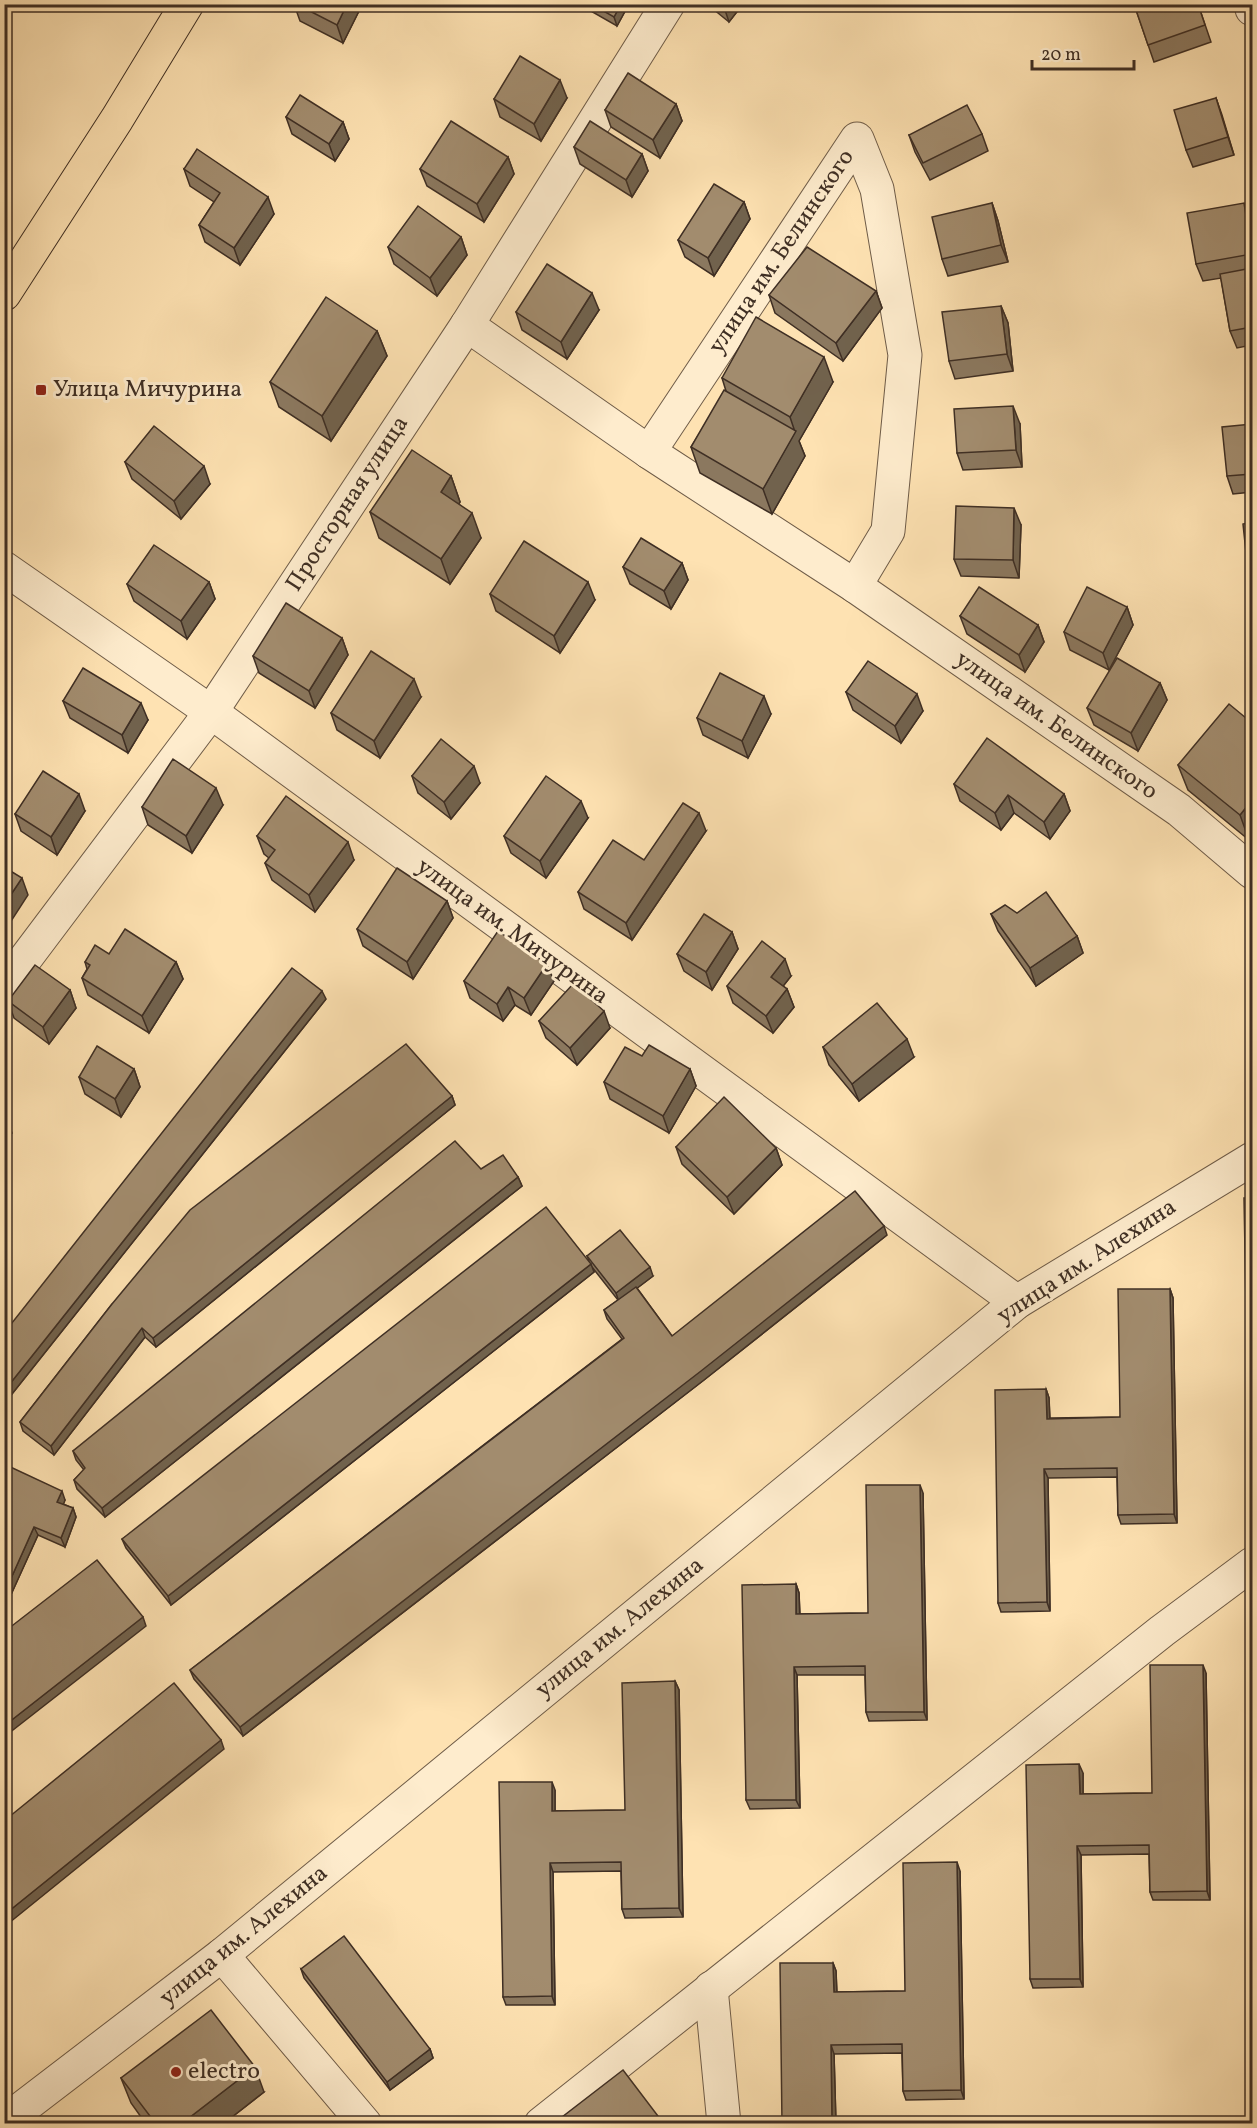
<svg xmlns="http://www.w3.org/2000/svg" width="1257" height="2128" font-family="Vollkorn,serif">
  <rect width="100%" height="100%" fill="#fee2b2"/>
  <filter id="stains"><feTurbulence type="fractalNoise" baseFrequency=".00333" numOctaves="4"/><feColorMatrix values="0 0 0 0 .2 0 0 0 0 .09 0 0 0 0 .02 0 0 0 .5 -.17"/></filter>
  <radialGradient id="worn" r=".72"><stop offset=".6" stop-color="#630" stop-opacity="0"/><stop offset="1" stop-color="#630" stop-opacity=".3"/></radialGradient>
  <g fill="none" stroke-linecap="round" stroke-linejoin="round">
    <g stroke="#6f5c48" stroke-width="35">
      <g id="minor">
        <polyline points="1251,4 1252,9"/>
        <polyline points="467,325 649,452 855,586 1179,810 1252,872"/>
        <polyline points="649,452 857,139 877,189 905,355 888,531 855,586"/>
        <polyline points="4,568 211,712 1017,1302"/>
        <polyline points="4,987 211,712 467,325 668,4"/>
        <polyline points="222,1955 365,2124"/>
        <polyline points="711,1988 724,2124"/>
        <polyline points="4,2122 222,1955 1017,1302 1252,1159"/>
        <polyline points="541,2124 1162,1631 1252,1564"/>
      </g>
    </g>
    <g stroke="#3f2f24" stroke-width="35">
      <polyline id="highway" points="4,294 117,119 187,4"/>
    </g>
    <use href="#minor" stroke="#feeccd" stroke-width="33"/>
    <use href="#highway" stroke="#fee2b2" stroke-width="33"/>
  </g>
  <g fill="#8b785f" stroke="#3f2f24" stroke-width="1.5">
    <polygon points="294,4 360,4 361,7 343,43 300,21"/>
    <polygon points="587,4 629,4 617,26 589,10"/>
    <polygon points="707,4 743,4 729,22"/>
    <polygon points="1134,4 1198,4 1211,42 1154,62"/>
    <polygon points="567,98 541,141 500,117 494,99"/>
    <polygon points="1216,98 1234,155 1193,167 1186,150"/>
    <polygon points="676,104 682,121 660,158 611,127 605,110"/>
    <polygon points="286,117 343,122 349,139 335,161 292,134"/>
    <polygon points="982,134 988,151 930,180 915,152 909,135"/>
    <polygon points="574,147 642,154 648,171 632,197 580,164"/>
    <polygon points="508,157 514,174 484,222 427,186 420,169"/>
    <polygon points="184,169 274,214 240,265 205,242 199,225 214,202 190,186"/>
    <polygon points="744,202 750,219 714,276 685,257 678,240"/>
    <polygon points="992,203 998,221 1008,262 948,276 942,259"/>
    <polygon points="1250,221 1252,237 1252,345 1237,348 1230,331 1221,278 1203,281 1196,264"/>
    <polygon points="461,237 467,255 437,296 394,264 388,247"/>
    <polygon points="876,291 882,308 843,361 775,313 769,295"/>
    <polygon points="1001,306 1008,323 1013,371 955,379 949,361"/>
    <polygon points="599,310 567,359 522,330 516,312"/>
    <polygon points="377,331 387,356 331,441 279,407 270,382"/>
    <polygon points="722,378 833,382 799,441 805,456 772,514 700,473 691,447 726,391"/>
    <polygon points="1020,424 1022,467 963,470 957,453"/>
    <polygon points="1252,424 1252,492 1233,494 1227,476"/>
    <polygon points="125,462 210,484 181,519 132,479"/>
    <polygon points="451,476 460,502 459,504 481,538 450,584 379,538 370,512"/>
    <polygon points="1252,522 1252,589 1249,581"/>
    <polygon points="1021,525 1019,578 961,576 954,559"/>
    <polygon points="682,563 688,580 671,609 630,584 623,567"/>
    <polygon points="209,582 215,599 187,639 134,601 127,584"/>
    <polygon points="490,594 595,600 560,653 496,611"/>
    <polygon points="1127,607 1133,625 1109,670 1070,650 1064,632"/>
    <polygon points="960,616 1038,625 1044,642 1025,672 967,634"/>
    <polygon points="342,638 348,655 315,708 259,673 253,656"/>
    <polygon points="1160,683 1167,700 1138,751 1094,725 1087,708"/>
    <polygon points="846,692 923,711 901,743 853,710"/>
    <polygon points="421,697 380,758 337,730 331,713"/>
    <polygon points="63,701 148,720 128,753 70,718"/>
    <polygon points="771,714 748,758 703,735 697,718"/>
    <polygon points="1252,723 1252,836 1249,840 1188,790 1178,765"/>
    <polygon points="412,776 480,783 451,819 418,793"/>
    <polygon points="954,784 1064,794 1070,811 1050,839 1014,813 1001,830 960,801"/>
    <polygon points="223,805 192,853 148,825 142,807"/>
    <polygon points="85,811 57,855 21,831 15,814"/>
    <polygon points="588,818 546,878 511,853 504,836"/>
    <polygon points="706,831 632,940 584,909 578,892"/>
    <polygon points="257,836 354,860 315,912 272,880 265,863 269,858 264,854"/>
    <polygon points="447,901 453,918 413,979 363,946 357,929"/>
    <polygon points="991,914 1077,936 1083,953 1036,986 998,931"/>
    <polygon points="732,932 738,949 712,990 684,971 677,954"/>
    <polygon points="109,954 176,962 183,979 149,1033 88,995 82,978 87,969 85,962"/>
    <polygon points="791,976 783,986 787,989 794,1007 773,1033 733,1003 727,986"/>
    <polygon points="464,981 554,981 531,1015 515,1005 503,1021 470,998"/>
    <polygon points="70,990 76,1008 49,1044 14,1018 8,1001"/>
    <polygon points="326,999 8,1399 4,1397 4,1325 8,1328"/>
    <polygon points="539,1021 610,1028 577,1065 546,1038"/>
    <polygon points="823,1047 914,1057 859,1101 829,1065"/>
    <polygon points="642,1056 690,1069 696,1086 669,1133 610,1099 604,1082"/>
    <polygon points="134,1069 140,1087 121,1117 85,1094 79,1077"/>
    <polygon points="452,1096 455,1105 156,1347 145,1337 54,1455 23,1431 20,1422 112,1304"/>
    <polygon points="676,1147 776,1148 782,1165 734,1214 682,1164"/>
    <polygon points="481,1169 518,1177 522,1186 105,1517 77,1489 74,1480 84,1470 76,1460 73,1451"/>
    <polygon points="1252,1198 1252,1420 1251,1420 1248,1412"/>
    <polygon points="887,1235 704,1380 243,1736 194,1679 190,1670 622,1339 607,1319 604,1310 618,1300 592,1267 594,1272 171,1605 126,1548 122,1539 589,1261 587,1256 653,1276 637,1288 672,1336"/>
    <polygon points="1170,1289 1173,1298 1177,1523 1121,1524 1118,1515 1117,1477 1048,1478 1050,1611 1001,1612 998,1603 1046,1389 1049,1398 1050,1418 1120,1417"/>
    <polygon points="4,1464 65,1500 63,1504 73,1508 76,1517 65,1547 38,1535 4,1610"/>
    <polygon points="923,1493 927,1720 869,1721 866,1712 865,1675 797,1675 800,1808 750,1809 746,1800 796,1584 799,1593 800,1614 868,1613"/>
    <polygon points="1206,1673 1210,1900 1153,1900 1150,1892 1149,1854 1081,1855 1083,1987 1033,1988 1030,1979 1083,1773 1083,1794 1152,1793"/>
    <polygon points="675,1681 679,1690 683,1917 625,1918 622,1909 621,1871 553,1872 555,2005 506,2005 503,1997 555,1790 555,1811 625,1810"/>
    <polygon points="960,1871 964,2099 906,2100 903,2091 902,2053 834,2054 836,2124 782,2124 833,1963 836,1971 837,1992 905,1991"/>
    <polygon points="301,1969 430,2049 433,2058 390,2090 304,1978"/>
    <polygon points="121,2078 264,2092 223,2124 146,2124 131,2103"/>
  </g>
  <g fill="#71624d" stroke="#3f2f24" stroke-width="1.5">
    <polygon points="347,4 360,4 361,7 343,43 337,25"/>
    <polygon points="621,4 629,4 617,26 614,17"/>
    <polygon points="723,4 743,4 729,22"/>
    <polygon points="560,80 567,98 541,141 534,124"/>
    <polygon points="1216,98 1222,115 1234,155 1228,137"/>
    <polygon points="676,104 682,121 660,158 653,140"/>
    <polygon points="343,122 349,139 335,161 329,144"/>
    <polygon points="642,154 648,171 632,197 626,180"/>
    <polygon points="508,157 514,174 484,222 477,204"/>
    <polygon points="268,197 274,214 240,265 234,248"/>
    <polygon points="744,202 750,219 714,276 708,258"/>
    <polygon points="992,203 998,221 1008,262 1001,245"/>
    <polygon points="1244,203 1250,221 1252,237 1252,256"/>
    <polygon points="461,237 467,255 437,296 430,278"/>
    <polygon points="876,291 882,308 843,361 836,343"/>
    <polygon points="592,293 599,310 567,359 561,342"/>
    <polygon points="1001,306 1008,323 1013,371 1007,354"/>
    <polygon points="377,331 387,356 331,441 322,416"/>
    <polygon points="824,357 833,382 799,441 805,456 772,514 763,489 795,432 790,417"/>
    <polygon points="1013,406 1020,424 1022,467 1016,450"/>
    <polygon points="204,466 210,484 181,519 174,501"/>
    <polygon points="451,476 460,502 450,518 441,492"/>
    <polygon points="1014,508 1021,525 1019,578 1013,560"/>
    <polygon points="472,513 481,538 450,584 441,559"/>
    <polygon points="682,563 688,580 671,609 664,591"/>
    <polygon points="209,582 215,599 187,639 181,621"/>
    <polygon points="588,582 595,600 560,653 554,636"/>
    <polygon points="1127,607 1133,625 1109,670 1103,653"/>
    <polygon points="1038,625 1044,642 1025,672 1019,655"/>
    <polygon points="342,638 348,655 315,708 309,691"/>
    <polygon points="414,679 421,697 380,758 374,741"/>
    <polygon points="1160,683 1167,700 1138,751 1131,733"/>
    <polygon points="917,694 923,711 901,743 895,726"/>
    <polygon points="764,696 771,714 748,758 742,741"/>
    <polygon points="141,703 148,720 128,753 122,735"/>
    <polygon points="474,766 480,783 451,819 444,802"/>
    <polygon points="216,788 223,805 192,853 186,836"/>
    <polygon points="79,794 85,811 57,855 51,837"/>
    <polygon points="1064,794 1070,811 1050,839 1044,822"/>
    <polygon points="1008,795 1014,813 1001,830 995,813"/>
    <polygon points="1252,800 1252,836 1249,840 1240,815"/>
    <polygon points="581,801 588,818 546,878 540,861"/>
    <polygon points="699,813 706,831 632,940 626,923"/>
    <polygon points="348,842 354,860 315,912 309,895"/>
    <polygon points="22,878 28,895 4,932 4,905"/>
    <polygon points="447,901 453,918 413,979 407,962"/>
    <polygon points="732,932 738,949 712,990 706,972"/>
    <polygon points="1077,936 1083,953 1036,986 1030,968"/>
    <polygon points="785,959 791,976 777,994 771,977"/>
    <polygon points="176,962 183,979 149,1033 142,1016"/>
    <polygon points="547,964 554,981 531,1015 524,998"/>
    <polygon points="508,987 515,1005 503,1021 497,1004"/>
    <polygon points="787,989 794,1007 773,1033 766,1016"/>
    <polygon points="70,990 76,1008 49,1044 43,1027"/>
    <polygon points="322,991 326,999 8,1399 5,1390"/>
    <polygon points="604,1011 610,1028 577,1065 570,1048"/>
    <polygon points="907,1039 914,1057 859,1101 852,1084"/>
    <polygon points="134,1069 140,1087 121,1117 115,1099"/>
    <polygon points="690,1069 696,1086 669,1133 663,1116"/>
    <polygon points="452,1096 455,1105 156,1347 153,1338"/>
    <polygon points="6,1116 12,1133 4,1143 4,1118"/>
    <polygon points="776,1148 782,1165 734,1214 727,1197"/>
    <polygon points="518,1177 522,1186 105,1517 102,1508"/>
    <polygon points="884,1226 887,1235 704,1380 243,1736 240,1727"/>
    <polygon points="591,1264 594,1272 171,1605 168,1596"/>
    <polygon points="650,1267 653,1276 619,1302 616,1293"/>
    <polygon points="1170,1289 1173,1298 1177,1523 1174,1514"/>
    <polygon points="142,1328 145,1337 54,1455 51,1446"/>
    <polygon points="1046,1389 1049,1398 1050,1427 1047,1419"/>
    <polygon points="1044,1469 1048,1478 1050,1611 1047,1602"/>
    <polygon points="920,1485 923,1493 927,1720 924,1712"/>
    <polygon points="62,1491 65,1500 61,1511 57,1502"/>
    <polygon points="73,1508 76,1517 65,1547 61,1538"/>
    <polygon points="34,1527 38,1535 4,1610 4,1594"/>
    <polygon points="796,1584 799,1593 800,1623 796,1614"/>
    <polygon points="143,1617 146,1626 4,1737 4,1726"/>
    <polygon points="1203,1665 1206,1673 1210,1900 1207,1891"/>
    <polygon points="794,1667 797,1675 800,1808 796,1800"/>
    <polygon points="675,1681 679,1690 683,1917 679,1908"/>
    <polygon points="221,1740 224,1749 4,1927 4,1915"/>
    <polygon points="1079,1764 1083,1773 1083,1803 1080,1794"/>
    <polygon points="552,1782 555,1790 555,1820 552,1811"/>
    <polygon points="1077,1846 1081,1855 1083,1987 1080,1979"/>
    <polygon points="957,1862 960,1871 964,2099 961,2090"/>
    <polygon points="550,1863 553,1872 555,2005 552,1996"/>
    <polygon points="833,1963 836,1971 837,2001 834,1992"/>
    <polygon points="831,2045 834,2054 836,2124 832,2124"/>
    <polygon points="430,2049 433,2058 390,2090 387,2082"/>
    <polygon points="255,2067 264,2092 223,2124 181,2124"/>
  </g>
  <g fill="#a28c6e" stroke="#3f2f24" stroke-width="1.5">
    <polygon points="296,4 347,4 337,25"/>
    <polygon points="591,4 621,4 614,17"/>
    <polygon points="1134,4 1198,4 1205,25 1148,45"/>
    <polygon points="520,56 560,80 534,124 494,99"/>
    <polygon points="628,73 676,104 653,140 605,110"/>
    <polygon points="300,95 343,122 329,144 286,117"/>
    <polygon points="1216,98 1228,137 1186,150 1174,110"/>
    <polygon points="967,105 982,134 923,163 909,135"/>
    <polygon points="451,121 508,157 477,204 420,169"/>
    <polygon points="590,121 642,154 626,180 574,147"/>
    <polygon points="197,149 268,197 234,248 199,225 220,193 184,169"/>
    <polygon points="714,184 744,202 708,258 678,240"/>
    <polygon points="992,203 1001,245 942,259 932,217"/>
    <polygon points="1244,203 1252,254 1196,264 1187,213"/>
    <polygon points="418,206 461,237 430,278 388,247"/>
    <polygon points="807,247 876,291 836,343 769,295"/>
    <polygon points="547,264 592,293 561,342 516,312"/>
    <polygon points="1252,268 1252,327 1230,331 1220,274"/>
    <polygon points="326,297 377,331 322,416 270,382"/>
    <polygon points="1001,306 1007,354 949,361 942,312"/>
    <polygon points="756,317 824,357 790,417 722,378"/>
    <polygon points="724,390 796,431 763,489 691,447"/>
    <polygon points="1013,406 1016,450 957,453 954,409"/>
    <polygon points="1252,424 1252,474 1227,476 1222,427"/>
    <polygon points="154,426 204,466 174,501 125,462"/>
    <polygon points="412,450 451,476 441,492 472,513 441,559 370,512"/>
    <polygon points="956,506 1014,508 1013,560 954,559"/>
    <polygon points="1252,522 1252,580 1249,581 1243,524"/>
    <polygon points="641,538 682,563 664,591 623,567"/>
    <polygon points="524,541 588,582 554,636 490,594"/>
    <polygon points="154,545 209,582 181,621 127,584"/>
    <polygon points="979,587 1038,625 1019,655 960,616"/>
    <polygon points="1087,587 1127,607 1103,653 1064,632"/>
    <polygon points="286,603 342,638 309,691 253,656"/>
    <polygon points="371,651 414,679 374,741 331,713"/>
    <polygon points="1117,658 1160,683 1131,733 1087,708"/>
    <polygon points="868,661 917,694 895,726 846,692"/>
    <polygon points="83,668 141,703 122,735 63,701"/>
    <polygon points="720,673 764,696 742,741 697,718"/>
    <polygon points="1229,704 1252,723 1252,751 1250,754 1252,757 1252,800 1240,815 1178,765"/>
    <polygon points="987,738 1064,794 1044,822 1008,795 995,813 954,784"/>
    <polygon points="441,739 474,766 444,802 412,776"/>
    <polygon points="173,759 216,788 186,836 142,807"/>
    <polygon points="43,771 79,794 51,837 15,814"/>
    <polygon points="546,776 581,801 540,861 504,836"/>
    <polygon points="286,796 348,842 309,895 265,863 275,850 257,836"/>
    <polygon points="683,803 699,813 626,923 578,892 613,840 644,860"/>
    <polygon points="4,867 22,878 4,905"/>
    <polygon points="397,868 447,901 407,962 357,929"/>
    <polygon points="1046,892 1077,936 1030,968 991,914 1005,905 1017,913"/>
    <polygon points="704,914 732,932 706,972 677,954"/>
    <polygon points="125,929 176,962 142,1016 82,978 90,965 85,962 95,945 109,954"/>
    <polygon points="498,931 547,964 524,998 508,987 497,1004 464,981"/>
    <polygon points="762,941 785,959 771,977 787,989 766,1016 727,986"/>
    <polygon points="35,965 70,990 43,1027 8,1001"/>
    <polygon points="292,968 322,991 5,1390 4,1325 8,1328"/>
    <polygon points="573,984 604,1011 570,1048 539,1021"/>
    <polygon points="877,1003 907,1039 852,1084 823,1047"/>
    <polygon points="406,1044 452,1096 153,1338 142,1328 51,1446 20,1422 112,1304 190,1210"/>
    <polygon points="649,1045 690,1069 663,1116 604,1082 625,1047 642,1056"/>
    <polygon points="97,1046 134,1069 115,1099 79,1077"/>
    <polygon points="724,1097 776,1148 727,1197 676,1147"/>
    <polygon points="455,1141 481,1169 503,1155 518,1177 102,1508 74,1480 85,1468 73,1451"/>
    <polygon points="855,1191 884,1226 701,1371 240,1727 190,1670 624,1338 604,1310 636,1287 672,1336"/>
    <polygon points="1244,1198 1252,1198 1252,1412 1248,1412"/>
    <polygon points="546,1207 591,1264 168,1596 122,1539"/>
    <polygon points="620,1230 650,1267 616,1293 587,1256"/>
    <polygon points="1118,1289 1170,1289 1174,1514 1118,1515 1117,1468 1044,1469 1047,1602 998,1603 995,1390 1046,1389 1047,1419 1120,1417"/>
    <polygon points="4,1464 62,1491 57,1502 73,1508 61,1538 34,1527 4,1594"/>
    <polygon points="866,1485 920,1485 924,1712 866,1712 865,1666 794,1667 796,1800 746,1800 742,1585 796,1584 796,1614 868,1613"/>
    <polygon points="97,1560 143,1617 4,1726 4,1632"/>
    <polygon points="1251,1594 1252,1594 1252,1657"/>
    <polygon points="1150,1665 1203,1665 1207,1891 1150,1892 1149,1845 1077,1846 1080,1979 1030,1979 1026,1765 1079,1764 1080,1794 1152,1793"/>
    <polygon points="675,1681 679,1908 622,1909 621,1862 550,1863 552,1996 503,1997 499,1782 552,1782 552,1811 625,1810 622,1683"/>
    <polygon points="174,1683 221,1740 4,1915 4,1821"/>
    <polygon points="957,1862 961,2090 903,2091 902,2044 831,2045 832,2124 782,2124 780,1963 833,1963 834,1992 905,1991 903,1863"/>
    <polygon points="344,1936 430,2049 387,2082 301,1969"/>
    <polygon points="211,2010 255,2067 181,2124 156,2124 121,2078"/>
    <polygon points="623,2070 664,2124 553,2124"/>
  </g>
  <g fill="#8f2418" stroke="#feeccd" stroke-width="2">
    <rect x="35" y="384" width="12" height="12" rx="3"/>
    <circle cx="176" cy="2072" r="6"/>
  </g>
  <g text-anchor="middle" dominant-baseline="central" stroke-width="6" stroke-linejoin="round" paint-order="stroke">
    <g font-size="24" fill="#3f2f24" stroke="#feeccd">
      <text transform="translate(782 252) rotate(-56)">улица им. Белинского</text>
      <text transform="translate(348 504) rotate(-57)">Просторная улица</text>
      <text transform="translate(1056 726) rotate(35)">улица им. Белинского</text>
      <text transform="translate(512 932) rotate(36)">улица им. Мичурина</text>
      <text transform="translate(1087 1262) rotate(-33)">улица им. Алехина</text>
      <text transform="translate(620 1628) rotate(-39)">улица им. Алехина</text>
      <text transform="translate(244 1936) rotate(-39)">улица им. Алехина</text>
    </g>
    <g font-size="24" fill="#3f2f24" stroke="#feeccd" text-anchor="start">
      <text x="53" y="390">Улица Мичурина</text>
      <text x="188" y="2072">electro</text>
    </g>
  </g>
  <rect width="1257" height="2128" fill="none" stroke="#fee2b2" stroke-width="24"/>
  <rect x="6" y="6" width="1245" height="2116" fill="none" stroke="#3f2f24" stroke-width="3"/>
  <rect x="12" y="12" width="1233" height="2104" fill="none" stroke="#3f2f24" stroke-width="1.5"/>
  <path d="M1032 60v9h102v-9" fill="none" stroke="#3f2f24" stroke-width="3"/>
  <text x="1041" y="60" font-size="18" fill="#3f2f24" stroke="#feeccd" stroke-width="4.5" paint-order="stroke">20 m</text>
  <rect width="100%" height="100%" filter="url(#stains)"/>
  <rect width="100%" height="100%" fill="url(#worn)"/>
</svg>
